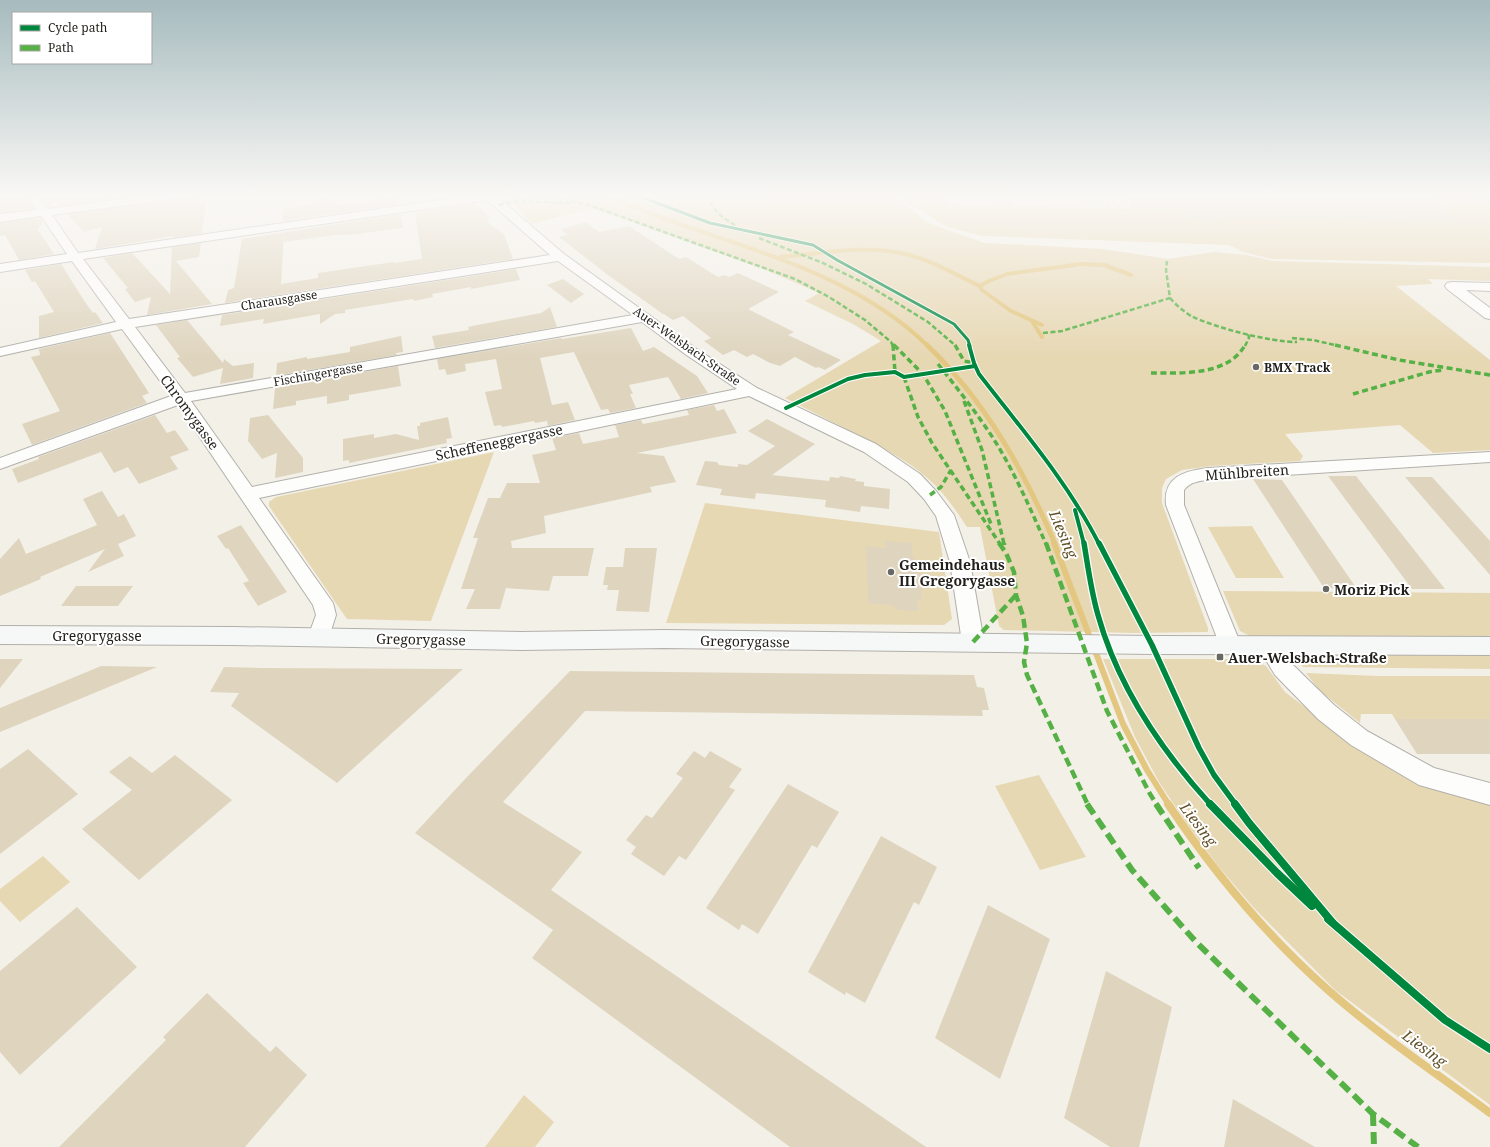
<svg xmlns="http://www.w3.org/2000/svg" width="1490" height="1147" font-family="'Noto Serif',serif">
  <rect width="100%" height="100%" fill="#f3f0e8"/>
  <g fill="#e7d8b4">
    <path d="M505 195H895L897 199 929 223 984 243 1103 249 1168 259 1214 252 1247 255 1273 261 1490 267V281L1428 279 1433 284 1396 286 1490 360V450L1433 453 1400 425 1285 434 1303 456 1300 461 1211 466 1182 470 1166 479 1162 488V503L1208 628V632L1134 633 1004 630 999 626 980 527H967C955 509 943 491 926 477 906 459 880 447 856 434 832 422 809 410 785 398L881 341 853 324 805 301 819 293 763 269 592 208 532 224Z"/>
    <polygon points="901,195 945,195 948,205 996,206 995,202 998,202 999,205 1007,206 1006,202 1010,202 1012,206 1107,208 1105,204 1108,204 1111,208 1118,208 1117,205 1119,205 1122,209 1170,210 1163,195 1169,195 1189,221 1223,222 1203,197 1211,195 1213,197 1411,222 1461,223 1444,209 1446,208 1440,206 1441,204 1435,202 1426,195 1476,195 1490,200 1490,263 1272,259 1243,252 1229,245 982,236 947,227 903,200"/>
    <polygon points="494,452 431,621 347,619 269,506 269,502 276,497"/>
    <polygon points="705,503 939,532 952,619 944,625 666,623"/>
    <polygon points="1252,526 1284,578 1236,578 1208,527"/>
    <polygon points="1223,591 1490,593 1490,638 1252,637 1240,631"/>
    <polygon points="1313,654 1490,655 1490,669 1303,667 1299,661 1300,658"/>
    <polygon points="1103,659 1243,659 1255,661 1266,666 1285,692 1367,754 1490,805 1490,1105 1335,990 1254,908 1219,867 1187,824 1159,782 1135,737"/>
    <polygon points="1306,673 1378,676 1490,676 1490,719 1395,719 1392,714 1361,714 1360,723 1319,690"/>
    <polygon points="1039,775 1086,857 1040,870 995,786"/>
    <polygon points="43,856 70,882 20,922 0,901 0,889"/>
    <polygon points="524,1095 554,1122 535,1147 485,1147"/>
  </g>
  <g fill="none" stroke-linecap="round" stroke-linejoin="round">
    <g stroke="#e3c67f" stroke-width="4">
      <path d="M601 195C635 207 669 221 703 232 783 259 867 286 928 346"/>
      <path d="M780 257C825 253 872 243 916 257 937 263 960 277 980 286L989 281 1007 274 1082 264 1104 265 1131 275"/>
      <polyline points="980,286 982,290 1011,311 1042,325"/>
      <polyline points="1032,321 1042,337"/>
    </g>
    <path stroke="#e3c67f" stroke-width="5" d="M927 345C985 401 1024 470 1055 544"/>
    <polyline stroke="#e3c67f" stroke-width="6" points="1054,543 1123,724 1147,770 1169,805"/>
    <path stroke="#e3c67f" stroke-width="8" d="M1168 804C1213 871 1267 936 1328 990 1379 1035 1436 1073 1490 1113"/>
  </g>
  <g fill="#dfd5bf">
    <polygon points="0,195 25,195 34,209 0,212"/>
    <polygon points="40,195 143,195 59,206 54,200 50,207 48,207"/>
    <polygon points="188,195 199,195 198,202 206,201 202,233 173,238 173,236 95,249 102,227 84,232 67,214 181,199"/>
    <polygon points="377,195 398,195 399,204 283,221 282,209 313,205 313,200 327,198 327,200 332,199 332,202 337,202 338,206 378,200"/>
    <polygon points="1130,195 1426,195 1462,223 1220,218 1224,222 1189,221 1180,210 1130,209"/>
    <polygon points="475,203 490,217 487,222 504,234 513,259 225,303 228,290 234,288 242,239 401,214 403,228 347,235 335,235 284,242 284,233 281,284 318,278 318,273 394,262 394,263 422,259 415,213"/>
    <polygon points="40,218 43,222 38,230 54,254 19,260 5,235 0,236 0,223"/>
    <polygon points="586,222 599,232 629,226 679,259 686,257 718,277 724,275 729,277 738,273 779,292 748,309 794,332 788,335 841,360 825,370 818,367 816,368 795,357 780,366 770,363 753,354 747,357 734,350 723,355 704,341 711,338 683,316 673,320 664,314 663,314 608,275 559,237 567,235 561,229"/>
    <polygon points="201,243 199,257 176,261 212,304 147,315 151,297 135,302 125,289 128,288 103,258 132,253 170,294 172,247"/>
    <polygon points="61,264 85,302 93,313 95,312 103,323 39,338 39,316 54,312 35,281 32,282 25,270"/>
    <polygon points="516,269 520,280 471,289 471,287 432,294 433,297 414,301 413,299 345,310 345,313 335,314 320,324 320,314 263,324 264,319 220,326 222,315"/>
    <polygon points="563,279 584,294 571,303 547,285"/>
    <polygon points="550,307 557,327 435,348 432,336 469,330 468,327 472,326 541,313"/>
    <polygon points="187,320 223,363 224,359 233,366 254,363 253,378 220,384 223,368 193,377 177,358 180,357 156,325"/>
    <polygon points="631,328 643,351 654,347 697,376 708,393 681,399 668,377 629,385 633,394 630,394 636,408 610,413 608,409 601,410 574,352 540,358 552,405 568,402 575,420 548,426 547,421 535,423 534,421 502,427 501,425 494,426 485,392 502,389 496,359 465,364 466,371 447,375 445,369 439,370 437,359 561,338 562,339"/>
    <polygon points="110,333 149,393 142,396 147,403 32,445 22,424 60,411 31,357 40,355 39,349"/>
    <polygon points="401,336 403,352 396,353 397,355 276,376 277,363 307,357 307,359 350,352 350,347"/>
    <polygon points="398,366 401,386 349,395 349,400 327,404 327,396 296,401 296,405 273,409 275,388"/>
    <polygon points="714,405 717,411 724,409 737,433 637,453 664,456 676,482 650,487 652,492 544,516 546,533 511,541 512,548 594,548 588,576 553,576 549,591 506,588 500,609 466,609 475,589 461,589 478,538 473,538 488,498 500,498 507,483 540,483 532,455 556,450 552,438 579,433 583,444 619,437 615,425 641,420 643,424 689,415 687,410"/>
    <polygon points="155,415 167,433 175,430 189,450 170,457 178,469 139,484 128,467 114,473 101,452 18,483 12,469 39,459 38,457"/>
    <polygon points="268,415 303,458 303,472 275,478 277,453 262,459 248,441 250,418"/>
    <polygon points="448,417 452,438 446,439 447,443 349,463 349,460 343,461 343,439 374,434 374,438 396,434 419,440 417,426 420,426 420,423"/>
    <polygon points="767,419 815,444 772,475 829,481 830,477 839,478 840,476 856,479 855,481 864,482 864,486 890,489 889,509 861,506 860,512 825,507 826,500 756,493 755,499 720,495 722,489 696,485 705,461 717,462 719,465 738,467 738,464 747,465 775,446 748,431"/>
    <polygon points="1328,476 1356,476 1445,589 1412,589"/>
    <polygon points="1405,477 1432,477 1490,541 1490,575"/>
    <polygon points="1253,479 1282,480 1357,589 1324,588"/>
    <polygon points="102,491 118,517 124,514 136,536 118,544 124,556 88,572 105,549 40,577 41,579 0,596 0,559 19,538 26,554 97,525 83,499"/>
    <polygon points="241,525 287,592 258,606 243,583 249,581 228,548 226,549 217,536"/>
    <polygon points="885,541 912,543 913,558 919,562 922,600 917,599 918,611 898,610 892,605 868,603 866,546 886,548"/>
    <polygon points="625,548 657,548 649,612 616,611 619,590 607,590 608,585 603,585 606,567 623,567"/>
    <polygon points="76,586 133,586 118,606 61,606"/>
    <polygon points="0,659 23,659 0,688"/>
    <polygon points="101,666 157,667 0,732 0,708"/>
    <polygon points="224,667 261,668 463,669 337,783 231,706 239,693 210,692"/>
    <polygon points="570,671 974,675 977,687 984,688 989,710 982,710 983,716 585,711 503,802 582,852 551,890 926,1147 790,1147 532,958 553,930 415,833 466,778"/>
    <polygon points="1395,719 1490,719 1490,754 1417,754"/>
    <polygon points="28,749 78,794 0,854 0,769"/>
    <polygon points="694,751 705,758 710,751 742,769 729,787 735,790 686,860 679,856 664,876 631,854 636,847 626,840 646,815 652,818 683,778 676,774"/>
    <polygon points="175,755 232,800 139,880 82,829 132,790 109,772 130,756 152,773"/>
    <polygon points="788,784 839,812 817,848 812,845 758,934 742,924 739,930 706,908"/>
    <polygon points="881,836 937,867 919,905 914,902 865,1003 846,992 845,995 808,972"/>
    <polygon points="988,905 1050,939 1000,1079 935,1038"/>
    <polygon points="77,907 137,967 20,1075 0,1052 0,971"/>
    <polygon points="1106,971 1172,1007 1139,1147 1110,1147 1064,1118"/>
    <polygon points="207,993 270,1052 276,1046 307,1075 245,1147 59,1147 166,1040 163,1037"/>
    <polygon points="1233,1099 1315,1147 1224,1147"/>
  </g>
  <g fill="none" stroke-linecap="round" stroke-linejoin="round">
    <g stroke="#b2b0aa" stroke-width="2">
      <g id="street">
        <path d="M26 195H38L47 209 155 195H187L181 198 52 215 78 253 473 195H495L564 254 695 348 757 388 876 444 920 474 936 491 954 515 970 562 984 642 981 648 973 650 965 648 962 642 950 562 936 516 924 499 908 482 864 452 749 396 259 498 333 603 336 615 327 643 319 645 311 643 308 637 316 615 313 605 178 405 0 469V458L171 396 122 329 0 356V348L116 322 72 261 0 272V264L67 254 41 216 0 222V214L37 210ZM487 200 550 255 129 319 83 259ZM558 261 633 315 185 393 135 327ZM642 322 685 354 737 389 252 487 191 401Z"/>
        <polygon points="1452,282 1490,283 1490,291 1466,290 1490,308 1490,319 1485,318 1447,289 1445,286 1447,283"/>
        <path d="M1490 452V462L1208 480C1199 481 1190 482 1184 490V505L1241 645 1238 651 1230 653 1222 651 1166 505C1163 477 1184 471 1208 468Z"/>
        <polygon points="1268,637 1276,639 1291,663 1334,705 1367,731 1434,768 1490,783 1490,805 1419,785 1351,745 1318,719 1275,675 1257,645 1260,639"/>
      </g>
    </g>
    <g stroke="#b2b0aa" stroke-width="2">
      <polygon id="secondary" points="0,626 233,627 521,632 664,630 1152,636 1490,637 1490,655 1152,654 664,648 521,650 233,645 0,644"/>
    </g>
    <use href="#street" fill="#fdfdfc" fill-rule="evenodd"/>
    <use href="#secondary" fill="#f6f7f7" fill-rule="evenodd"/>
    <g stroke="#55b145" stroke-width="2.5" stroke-dasharray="5 2.5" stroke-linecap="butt">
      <polyline points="557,195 567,200 589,205 795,279 829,297 865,320 891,342 893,346"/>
      <path d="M707 195C712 209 722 218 735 225"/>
      <polyline points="499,205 518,201 570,203"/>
      <polyline points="759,238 823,263 866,284 928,322 956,346"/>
      <path d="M1170 298C1176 305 1183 311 1191 316 1216 328 1270 342 1297 342"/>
      <polyline points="1043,333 1062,331 1170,298 1166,270 1167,261"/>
      <polyline points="1292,338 1313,340 1339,346"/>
      <polyline points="893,344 895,346"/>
      <polyline points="1245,346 1249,338 1248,333"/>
    </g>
    <g stroke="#55b145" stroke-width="3.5" stroke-dasharray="6 3.5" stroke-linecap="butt">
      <polyline points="893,345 895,372"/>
      <polyline points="894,345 923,374 945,411 991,524"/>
      <polyline points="955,345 964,361 974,363"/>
      <polyline points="1335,345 1399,360 1490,375"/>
      <path d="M938 364C957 388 976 412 993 438 1014 471 1030 508 1046 544"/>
      <path d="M1151 373C1182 373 1228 376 1245 345"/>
      <polyline points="904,377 918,417 932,443 1000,544"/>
      <polyline points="1353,394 1429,372 1443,370"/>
      <polyline points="964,401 982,450 1004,544"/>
      <polyline points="930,495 941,487 951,470"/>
    </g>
    <g stroke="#55b145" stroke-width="4.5" stroke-dasharray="9 4.5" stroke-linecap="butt">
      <polyline points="999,543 1006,553 1014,572 1016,595 1023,616 1027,643 1024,662 1027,675 1088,805"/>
      <polyline points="1004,543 1004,545"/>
      <polyline points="1046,543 1107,711 1150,794 1157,805"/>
      <polyline points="973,642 1016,595"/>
    </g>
    <g stroke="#55b145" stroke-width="6" stroke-dasharray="12 6" stroke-linecap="butt">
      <polyline points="1087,804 1132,870 1196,942 1373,1114 1418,1147"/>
      <polyline points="1156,804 1199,868"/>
      <polyline points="1373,1114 1374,1147"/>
    </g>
    <g stroke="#fff" stroke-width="4.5">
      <polyline id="cycleway-far3" points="636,195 710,223 813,245 837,260 954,324 968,340 970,346"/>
    </g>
    <g stroke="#fff" stroke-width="6">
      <g id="cycleway-far2">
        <path d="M969 345 974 363 979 374C1020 427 1069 484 1099 544"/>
        <polyline points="786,408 848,379 865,375 895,372 904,377 975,366"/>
        <polyline points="1075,510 1084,544"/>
      </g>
    </g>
    <g stroke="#fff" stroke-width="8">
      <g id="cycleway-far1">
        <path d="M1084 543C1088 567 1091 591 1098 615 1118 687 1161 750 1211 805"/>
        <polyline points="1099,543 1152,645 1199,748 1214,775 1236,805"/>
      </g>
    </g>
    <g stroke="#fff" stroke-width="10">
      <g id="cycleway">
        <polyline points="1210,804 1277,873 1312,906"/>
        <polyline points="1235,804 1249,823 1332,922"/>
        <polyline points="1328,919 1445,1020 1490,1049"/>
      </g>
    </g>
    <use href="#cycleway-far3" stroke="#00873e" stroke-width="3"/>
    <use href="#cycleway-far2" stroke="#00873e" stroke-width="4"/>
    <use href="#cycleway-far1" stroke="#00873e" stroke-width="5.5"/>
    <use href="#cycleway" stroke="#00873e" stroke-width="8"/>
  </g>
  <linearGradient id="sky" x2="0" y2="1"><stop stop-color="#a6bbbe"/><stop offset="0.55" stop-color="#faf8f5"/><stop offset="1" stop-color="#faf8f5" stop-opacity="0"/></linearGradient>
  <rect width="1490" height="356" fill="url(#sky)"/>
  <g fill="#6a6862" stroke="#fff" stroke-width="1.5">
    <circle cx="1256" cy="367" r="4"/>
    <circle cx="891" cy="572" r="4"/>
    <circle cx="1326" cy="589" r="4"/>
    <rect x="1216" y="653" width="8" height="8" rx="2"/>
  </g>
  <g text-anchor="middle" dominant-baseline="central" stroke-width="4" stroke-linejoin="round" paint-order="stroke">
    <g font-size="12" fill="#211f1a" stroke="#fff">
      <text transform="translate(279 300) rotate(-9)">Charausgasse</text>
      <text transform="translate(687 346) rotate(35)">Auer-Welsbach-Straße</text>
      <text transform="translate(318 374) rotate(-10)">Fischingergasse</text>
    </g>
    <g font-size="12" font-weight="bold" fill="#211f1a" stroke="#fff" text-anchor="start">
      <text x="1264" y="367">BMX Track</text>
    </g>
    <g font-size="14" fill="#211f1a" stroke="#fff">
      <text transform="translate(190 412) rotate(54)">Chromygasse</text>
      <text transform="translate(499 442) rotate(-12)">Scheffeneggergasse</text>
      <text transform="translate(1247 472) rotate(-4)">Mühlbreiten</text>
      <text x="97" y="635">Gregorygasse</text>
      <text transform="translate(421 639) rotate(1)">Gregorygasse</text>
      <text transform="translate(745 641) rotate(1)">Gregorygasse</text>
    </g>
    <g font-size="14" font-weight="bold" fill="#211f1a" stroke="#fff" text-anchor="start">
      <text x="899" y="564">Gemeindehaus<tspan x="899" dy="16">III Gregorygasse</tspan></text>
      <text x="1334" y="589">Moriz Pick</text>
      <text x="1228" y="657">Auer-Welsbach-Straße</text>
    </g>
    <g font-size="15" font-style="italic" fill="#614f27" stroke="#fff">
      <text transform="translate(1064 534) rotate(67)">Liesing</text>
      <text transform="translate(1199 824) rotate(53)">Liesing</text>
      <text transform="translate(1425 1048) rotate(37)">Liesing</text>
    </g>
  </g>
  <rect x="12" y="12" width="140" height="52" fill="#ffffff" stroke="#a6a5a3"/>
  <rect x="20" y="25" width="20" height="6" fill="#00873e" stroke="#a6a5a3"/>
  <text x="48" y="32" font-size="12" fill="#211f1a">Cycle path</text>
  <rect x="20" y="45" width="20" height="6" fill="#55b145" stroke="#a6a5a3"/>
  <text x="48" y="52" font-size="12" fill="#211f1a">Path</text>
</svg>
